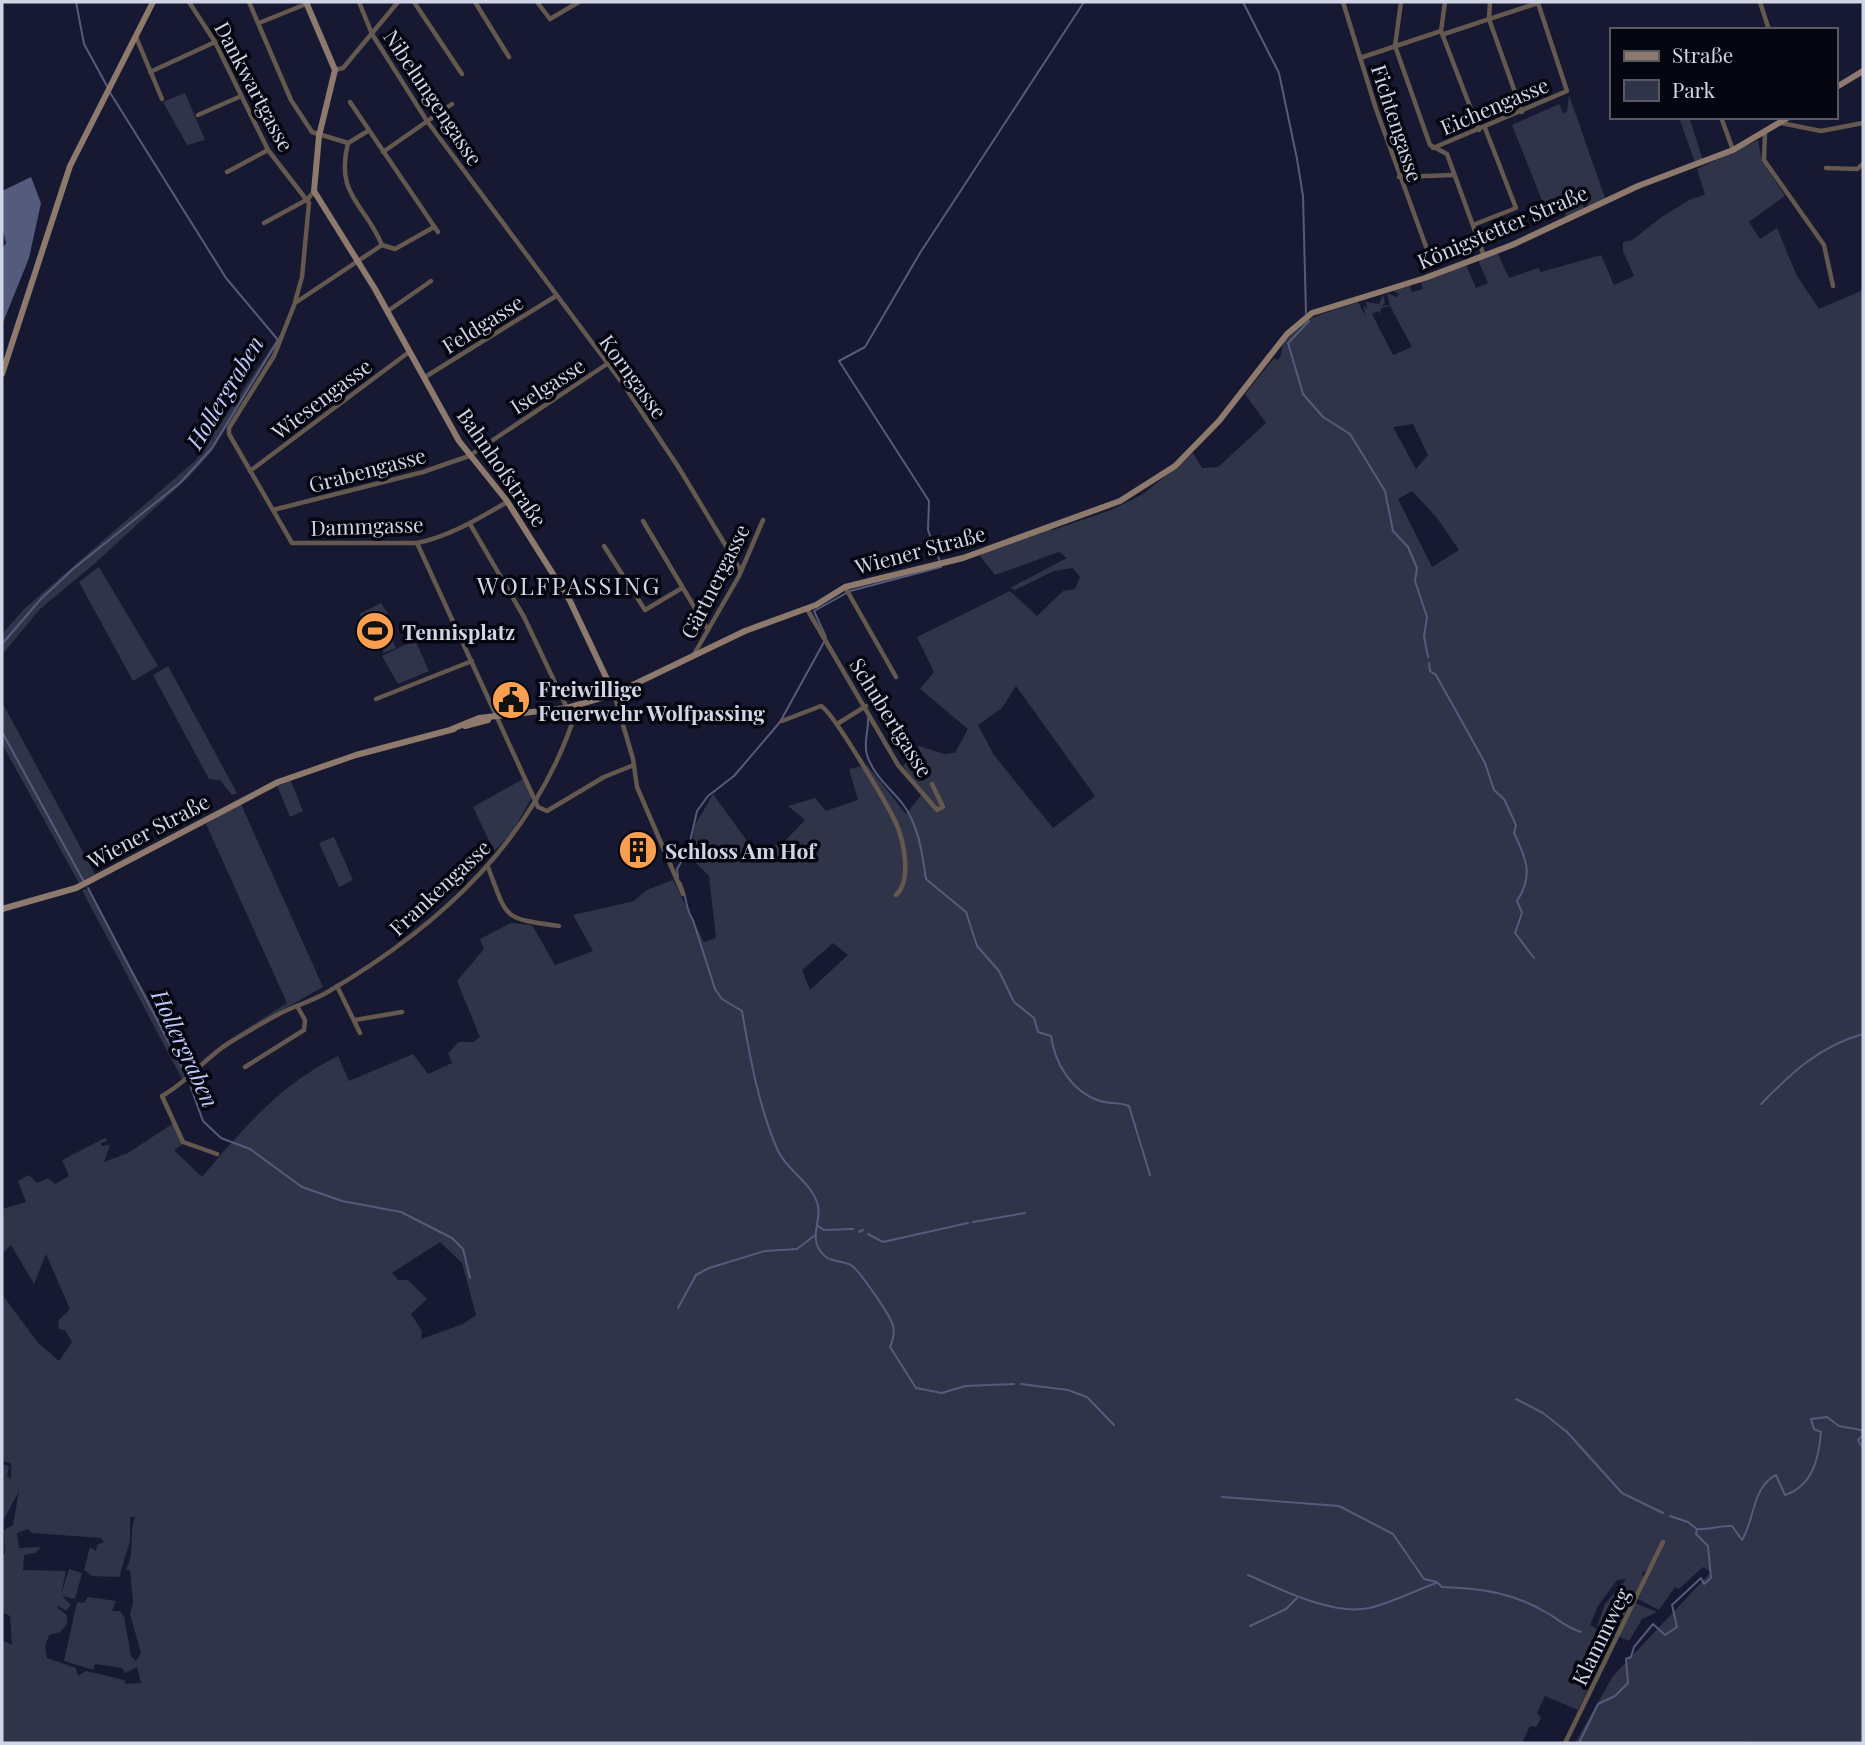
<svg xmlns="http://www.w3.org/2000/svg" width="1865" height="1745" font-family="'Playfair Display',serif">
  <rect width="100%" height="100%" fill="#161931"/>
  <g fill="#303448" fill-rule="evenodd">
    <polygon points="185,93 205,140 187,145 163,102"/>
    <polygon points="1569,95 1605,198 1588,206 1581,191 1578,192 1584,208 1566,217 1559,201 1545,208 1512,125 1559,104 1563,113 1567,112"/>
    <polygon points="1679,117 1689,117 1703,160 1695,163"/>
    <path d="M1758 140 1762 160 1785 196 1749 222 1760 239 1777 228 1797 276 1819 309 1863 290V1741L1575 1743 1613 1676 1711 1572 1703 1567 1679 1589 1675 1587 1659 1610 1638 1599 1663 1547 1649 1569 1642 1573 1644 1580 1616 1636 1597 1626 1605 1604 1626 1579 1617 1580 1598 1606 1590 1625 1613 1637 1578 1710 1545 1696 1537 1713 1541 1718 1536 1727 1530 1726 1522 1743H2V1640L12 1645 10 1616 2 1612V1557L5 1553 4 1530 13 1525 19 1491 2 1523V1464L9 1466 7 1476 11 1479V1463L2 1461V1294L38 1343 59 1361 72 1342 65 1330 59 1329 58 1321 70 1309 46 1254 34 1284 11 1245 2 1254V1209L26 1202 18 1181 29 1175 37 1183 48 1178 55 1184 69 1176 62 1160 105 1138 108 1141 100 1143 102 1146 110 1145 104 1162 128 1153 175 1122 183 1144 174 1150 202 1177C242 1129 281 1084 338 1056L349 1081 413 1054 428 1074 452 1063 448 1053 459 1042H473L480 1037 457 981 484 949 480 939 511 923 532 925 555 965 593 951 573 915 634 901 647 890 673 880 704 942 716 938 709 876 690 857 695 825 713 794 750 845H781L805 820 788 806 815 798 826 811 858 800 849 769 867 765 906 814 922 794 903 766 919 746 944 754 955 753 968 729 920 689 934 672 917 637 1010 591 1037 616 1063 591 1075 589 1080 577 1073 568 1054 571 1015 590 1010 588 1067 558 1059 552 995 575 980 556 983 553 1048 528 1053 530 1111 510 1143 494 1193 453 1202 468 1218 467 1266 423 1245 394 1274 358 1278 360C1285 353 1279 348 1285 341 1303 315 1332 312 1358 302L1366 317 1363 305 1367 309 1366 302 1379 304 1383 295 1385 302 1382 306 1390 305 1387 293 1396 297 1399 294 1393 291 1410 286 1412 292 1423 289 1421 283 1466 265 1476 288 1488 283 1478 260 1497 252 1509 278 1538 268 1541 272 1601 255 1614 285 1634 276 1623 251V242L1632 240 1663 216 1691 199 1705 195 1697 169ZM1390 306 1412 347 1393 355 1372 314 1378 311 1380 314 1381 308ZM1413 424 1428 455 1416 469 1393 427ZM1412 491 1437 518 1459 550 1432 567 1398 499ZM1016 686 1095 796 1053 828 994 755 978 725 1002 708ZM833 943 848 955 810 990 802 970ZM440 1242 462 1263 476 1315 463 1324 421 1339 422 1331 411 1314 427 1299 408 1280H398L392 1273ZM130 1517H135C128 1536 136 1550 126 1570H130L133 1602 130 1614 141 1653 136 1661 131 1656 124 1617 120 1611H112L116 1601 88 1597 84 1603 77 1602 64 1661 93 1670 95 1664 122 1668 125 1673 137 1667 141 1683 126 1684 124 1680 86 1671 78 1676 76 1668 47 1658 45 1646 49 1635 60 1632 67 1624V1615L57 1608 59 1606 66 1611 71 1605 62 1596 75 1599 82 1573 69 1569 61 1595 66 1571 23 1570 24 1555 35 1553 41 1547 19 1548 17 1533 28 1529 32 1533 101 1538 104 1542 97 1545 96 1551 90 1547 84 1570 92 1576 119 1577 130 1541Z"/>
    <polygon points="281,333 280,340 212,451 190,476 93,565 40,609 2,655 2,634 24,609 196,460"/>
    <polygon points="99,567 158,666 133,681 79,582"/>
    <polygon points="381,603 388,614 377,620 388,643 393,641 396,648 384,653 380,647 377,648 359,614"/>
    <polygon points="415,640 429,671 398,684 382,656"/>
    <polygon points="168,666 237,793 232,795 220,780 209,779 153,675"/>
    <polygon points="2,702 95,874 79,883 2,744"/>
    <polygon points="290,779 303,811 290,817 277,785"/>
    <polygon points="523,779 532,797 511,834 494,851 473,807"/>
    <polygon points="240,802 323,987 224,1043 287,1003 206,824"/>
    <polygon points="334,837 353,880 339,887 319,843"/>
    <polygon points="87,889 190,1073 182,1079 82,890"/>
    <polygon points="1635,1603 1657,1612 1642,1619 1629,1641 1618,1636"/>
  </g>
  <polygon fill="#555b7d" points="31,177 41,203 29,258 2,325 2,249 6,243 2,227 2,191"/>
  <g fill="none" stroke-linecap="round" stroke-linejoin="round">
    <g stroke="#555b7d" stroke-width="2">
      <polyline points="76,2 84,44 107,86"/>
      <polyline points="1243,2 1279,73 1297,159 1303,196 1306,313"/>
      <polyline points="1309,321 1288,343 1303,394 1323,417 1350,434 1385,491 1393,531 1408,547 1417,568 1415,581 1427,617 1424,637 1428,657"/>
      <polyline points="940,562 928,530 929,501 839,361 865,347 920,253 1084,2"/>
      <polyline points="826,637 814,611 850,591 941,567"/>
      <polyline points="2,644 40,600 73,569 180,483 212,448 278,340 226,278 109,91"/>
      <path d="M1429 663 1430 671 1436 675 1485 763 1494 790 1504 799 1516 825 1514 833C1526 858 1534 875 1517 901L1522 913 1515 933 1534 958"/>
      <path d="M868 718C869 731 863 741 867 755 874 776 889 787 902 803 919 825 922 853 926 879L966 912 977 946 999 971 1014 1002 1034 1018 1038 1032 1051 1036C1055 1064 1072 1092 1100 1101 1110 1104 1119 1102 1129 1106L1150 1175"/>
      <polyline points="2,732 83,880"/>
      <polyline points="678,877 677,869 688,851 697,811 708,796 734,776 780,722 824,642"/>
      <path d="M680 882C687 895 685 909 693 920L715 989 722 999 742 1011C750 1058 759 1108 778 1151 787 1170 810 1182 817 1202 823 1217 810 1234 819 1249 828 1264 839 1259 851 1265 859 1270 891 1316 893 1326 895 1333 893 1340 890 1347L916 1388 942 1393 965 1386 1014 1384"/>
      <polyline points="88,888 187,1077 203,1121 221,1138 250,1149 302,1187 342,1201 401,1212 452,1238 463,1249 470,1278"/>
      <path d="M1761 1104C1792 1072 1820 1046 1863 1034"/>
      <polyline points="973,1222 1025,1213"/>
      <polyline points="818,1226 824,1230 853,1229"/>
      <polyline points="859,1232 863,1230"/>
      <polyline points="868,1234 883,1242 968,1223"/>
      <polyline points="678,1308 696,1275 709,1268 765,1251 797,1249 814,1236"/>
      <polyline points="1021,1384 1068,1390 1087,1397 1114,1425"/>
      <polyline points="1516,1399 1543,1413 1567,1432 1622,1493 1663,1513"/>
      <path d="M1222 1497 1339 1506 1393 1534 1424 1579 1437 1582 1442 1587C1481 1588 1515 1593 1549 1614 1562 1622 1564 1626 1581 1632"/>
      <polyline points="1670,1516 1688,1522 1697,1529"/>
      <path d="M1248 1575C1280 1589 1333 1616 1369 1608 1391 1603 1414 1591 1436 1583"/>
      <polyline points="1250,1626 1286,1609 1297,1598"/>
      <path d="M1579 1743 1598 1704 1615 1696 1628 1683 1626 1659 1631 1657 1634 1647 1653 1624 1665 1635 1677 1627 1672 1605 1701 1578 1704 1584 1711 1578 1708 1546 1696 1534 1697 1529C1710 1530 1720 1525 1732 1526L1742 1540C1755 1519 1752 1487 1776 1475L1785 1495C1813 1486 1819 1457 1821 1432L1814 1429 1811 1419 1827 1417 1839 1426 1861 1430 1863 1435 1858 1440 1863 1448"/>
    </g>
    <g stroke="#64584f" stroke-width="4.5">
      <polyline points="189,2 215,42 268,150 309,203 302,277 295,302"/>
      <polyline points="249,2 291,100 312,132 348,143 368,131"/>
      <polyline points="359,2 372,34 427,121 623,384 679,468 741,571"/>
      <polyline points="414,2 462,74"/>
      <polyline points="475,2 509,57"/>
      <polyline points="537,2 550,19 579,2"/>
      <polyline points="1343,2 1376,109 1428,252"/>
      <polyline points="1401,2 1395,46 1430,145 1447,154 1484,256"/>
      <polyline points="1445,2 1441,31 1479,130"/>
      <polyline points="1490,2 1489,19 1522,112"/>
      <polyline points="1760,2 1769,30"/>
      <polyline points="259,23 306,4"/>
      <polyline points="136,37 162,99"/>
      <polyline points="1360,58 1441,31"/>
      <polyline points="335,70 343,68 398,2"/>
      <polyline points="150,72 215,42"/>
      <polyline points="350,102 438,232"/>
      <polyline points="198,115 239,97"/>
      <polyline points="1721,117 1733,150"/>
      <polyline points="1781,123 1821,131 1863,123"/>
      <polyline points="1765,132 1764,160 1824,245 1833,286"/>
      <path d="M348 143C335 196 364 202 382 245L395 249 434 227"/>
      <polyline points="1433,148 1567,91 1538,3 1444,34"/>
      <polyline points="383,152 452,104"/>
      <polyline points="1826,168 1857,169 1863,164"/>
      <polyline points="227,172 268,150"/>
      <polyline points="1399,177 1454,175"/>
      <polyline points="264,223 308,199 314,191"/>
      <polyline points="1473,225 1516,208 1485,128"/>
      <path d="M382 245 295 303 274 356 229 428V434L292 543H417C450 536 478 519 507 502"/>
      <polyline points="388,311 431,281"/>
      <polyline points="425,377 556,296"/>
      <polyline points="250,471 409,352"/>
      <polyline points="273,510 423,472 469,456 607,364"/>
      <polyline points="643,521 708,630"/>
      <polyline points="470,524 524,617 567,708"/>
      <polyline points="417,543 538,807 547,811 604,777 634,765"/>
      <polyline points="604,546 645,610 682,588"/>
      <polyline points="845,587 896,677"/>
      <polyline points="807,609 898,765 937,810 943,807 932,784"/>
      <polyline points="693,656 739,576 763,520"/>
      <polyline points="614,694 633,759 637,787 683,894"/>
      <polyline points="376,699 472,661"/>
      <path d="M782 721 821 706C834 713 888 806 896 823 904 841 912 881 896 895"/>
      <polyline points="837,724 866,706"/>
      <path d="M488 867C508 920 502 918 559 926"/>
      <polyline points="337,986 360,1033"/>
      <polyline points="355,1020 402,1012"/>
      <polyline points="245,1067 304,1030 305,1020 297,1006"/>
      <path d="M217 1154 183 1142 162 1096C189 1081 205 1057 232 1041 249 1031 265 1021 283 1012 297 1005 312 1001 326 993 441 926 539 836 578 705"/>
      <polyline points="1565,1743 1663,1542"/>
    </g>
    <g stroke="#8d7a6c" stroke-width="6">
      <polyline points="306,2 335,70 319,136 314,191 375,289 459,441 507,501 570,601 614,694"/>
      <polyline points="1835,88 1863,71"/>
      <polyline points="2,374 70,166 153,2"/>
      <polyline points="465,726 488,720"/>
      <polyline points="452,729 479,718 567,708 614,694 745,631 816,605 845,587 963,558 1120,501 1175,466 1219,421 1287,334 1312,313 1425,278 1512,245 1638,186 1733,150 1789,117"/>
      <polyline points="2,909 76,888 278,782 356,755 454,729"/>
    </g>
  </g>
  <defs>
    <g id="stadium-disc" transform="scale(2.0125)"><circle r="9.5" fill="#fa9f4f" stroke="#05060f"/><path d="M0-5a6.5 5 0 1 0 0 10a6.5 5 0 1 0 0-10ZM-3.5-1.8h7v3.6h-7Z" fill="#111"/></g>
    <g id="civic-disc" transform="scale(2.0125)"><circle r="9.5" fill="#fa9f4f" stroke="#05060f"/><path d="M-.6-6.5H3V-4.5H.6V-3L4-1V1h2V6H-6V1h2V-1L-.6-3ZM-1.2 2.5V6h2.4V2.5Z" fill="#111"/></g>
    <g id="building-disc" transform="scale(2.0125)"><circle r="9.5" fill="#fa9f4f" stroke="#05060f"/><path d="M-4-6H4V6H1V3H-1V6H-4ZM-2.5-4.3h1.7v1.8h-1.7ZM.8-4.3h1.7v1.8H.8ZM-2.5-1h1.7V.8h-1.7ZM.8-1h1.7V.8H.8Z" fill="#111"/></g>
  </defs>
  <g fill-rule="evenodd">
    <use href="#stadium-disc" x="375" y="631"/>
    <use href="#civic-disc" x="511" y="700"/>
    <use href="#building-disc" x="638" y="850"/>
  </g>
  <g text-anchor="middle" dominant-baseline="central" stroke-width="7" stroke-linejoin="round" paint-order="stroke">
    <g font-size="21" fill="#d1d5e6" stroke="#05060f">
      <text transform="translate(255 86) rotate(62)">Dankwartgasse</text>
      <text transform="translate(434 97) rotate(56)">Nibelungengasse</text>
      <text transform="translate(1494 105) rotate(-23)">Eichengasse</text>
      <text transform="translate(1398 123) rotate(72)">Fichtengasse</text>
      <text transform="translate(1502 226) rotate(-23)">Königstetter Straße</text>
      <text transform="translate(482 323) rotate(-32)">Feldgasse</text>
      <text transform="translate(634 376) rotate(54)">Korngasse</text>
      <text transform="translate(547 385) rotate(-33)">Iselgasse</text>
      <text transform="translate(321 398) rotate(-37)">Wiesengasse</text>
      <text transform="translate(503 467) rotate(55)">Bahnhofstraße</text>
      <text transform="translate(367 469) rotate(-15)">Grabengasse</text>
      <text transform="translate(367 525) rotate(-2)">Dammgasse</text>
      <text transform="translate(920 549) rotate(-15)">Wiener Straße</text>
      <text transform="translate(714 581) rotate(-63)">Gärtnergasse</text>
      <text transform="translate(892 717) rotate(58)">Schubertgasse</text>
      <text transform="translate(148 830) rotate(-28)">Wiener Straße</text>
      <text transform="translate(439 887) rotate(-43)">Frankengasse</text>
      <text transform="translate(1600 1636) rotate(-64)">Klammweg</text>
    </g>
    <g font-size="21" font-weight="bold" fill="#d1d5e6" stroke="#05060f" text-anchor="start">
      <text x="402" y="631">Tennisplatz</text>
      <text x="538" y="688">Freiwillige<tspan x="538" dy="24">Feuerwehr Wolfpassing</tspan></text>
      <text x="665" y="850">Schloss Am Hof</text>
    </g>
    <g font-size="23" font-style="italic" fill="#bdc7f7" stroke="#05060f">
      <text transform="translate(224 392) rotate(-59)">Hollergraben</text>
      <text transform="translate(186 1048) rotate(65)">Hollergraben</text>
    </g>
    <g font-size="24" letter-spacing="2" fill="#d1d5e6" stroke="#05060f">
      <text x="569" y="585">WOLFPASSING</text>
    </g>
  </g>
  <rect width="1865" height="1745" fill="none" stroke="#d1d5e6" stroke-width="7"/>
  <rect x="1610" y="28" width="228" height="91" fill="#05060f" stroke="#575965" stroke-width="2"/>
  <rect x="1624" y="51" width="35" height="10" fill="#8d7a6c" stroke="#575965" stroke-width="2"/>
  <text x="1672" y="63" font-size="21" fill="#d1d5e6">Straße</text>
  <rect x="1624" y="80" width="35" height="21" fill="#303448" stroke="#575965" stroke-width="2"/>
  <text x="1672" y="98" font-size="21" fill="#d1d5e6">Park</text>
</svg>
